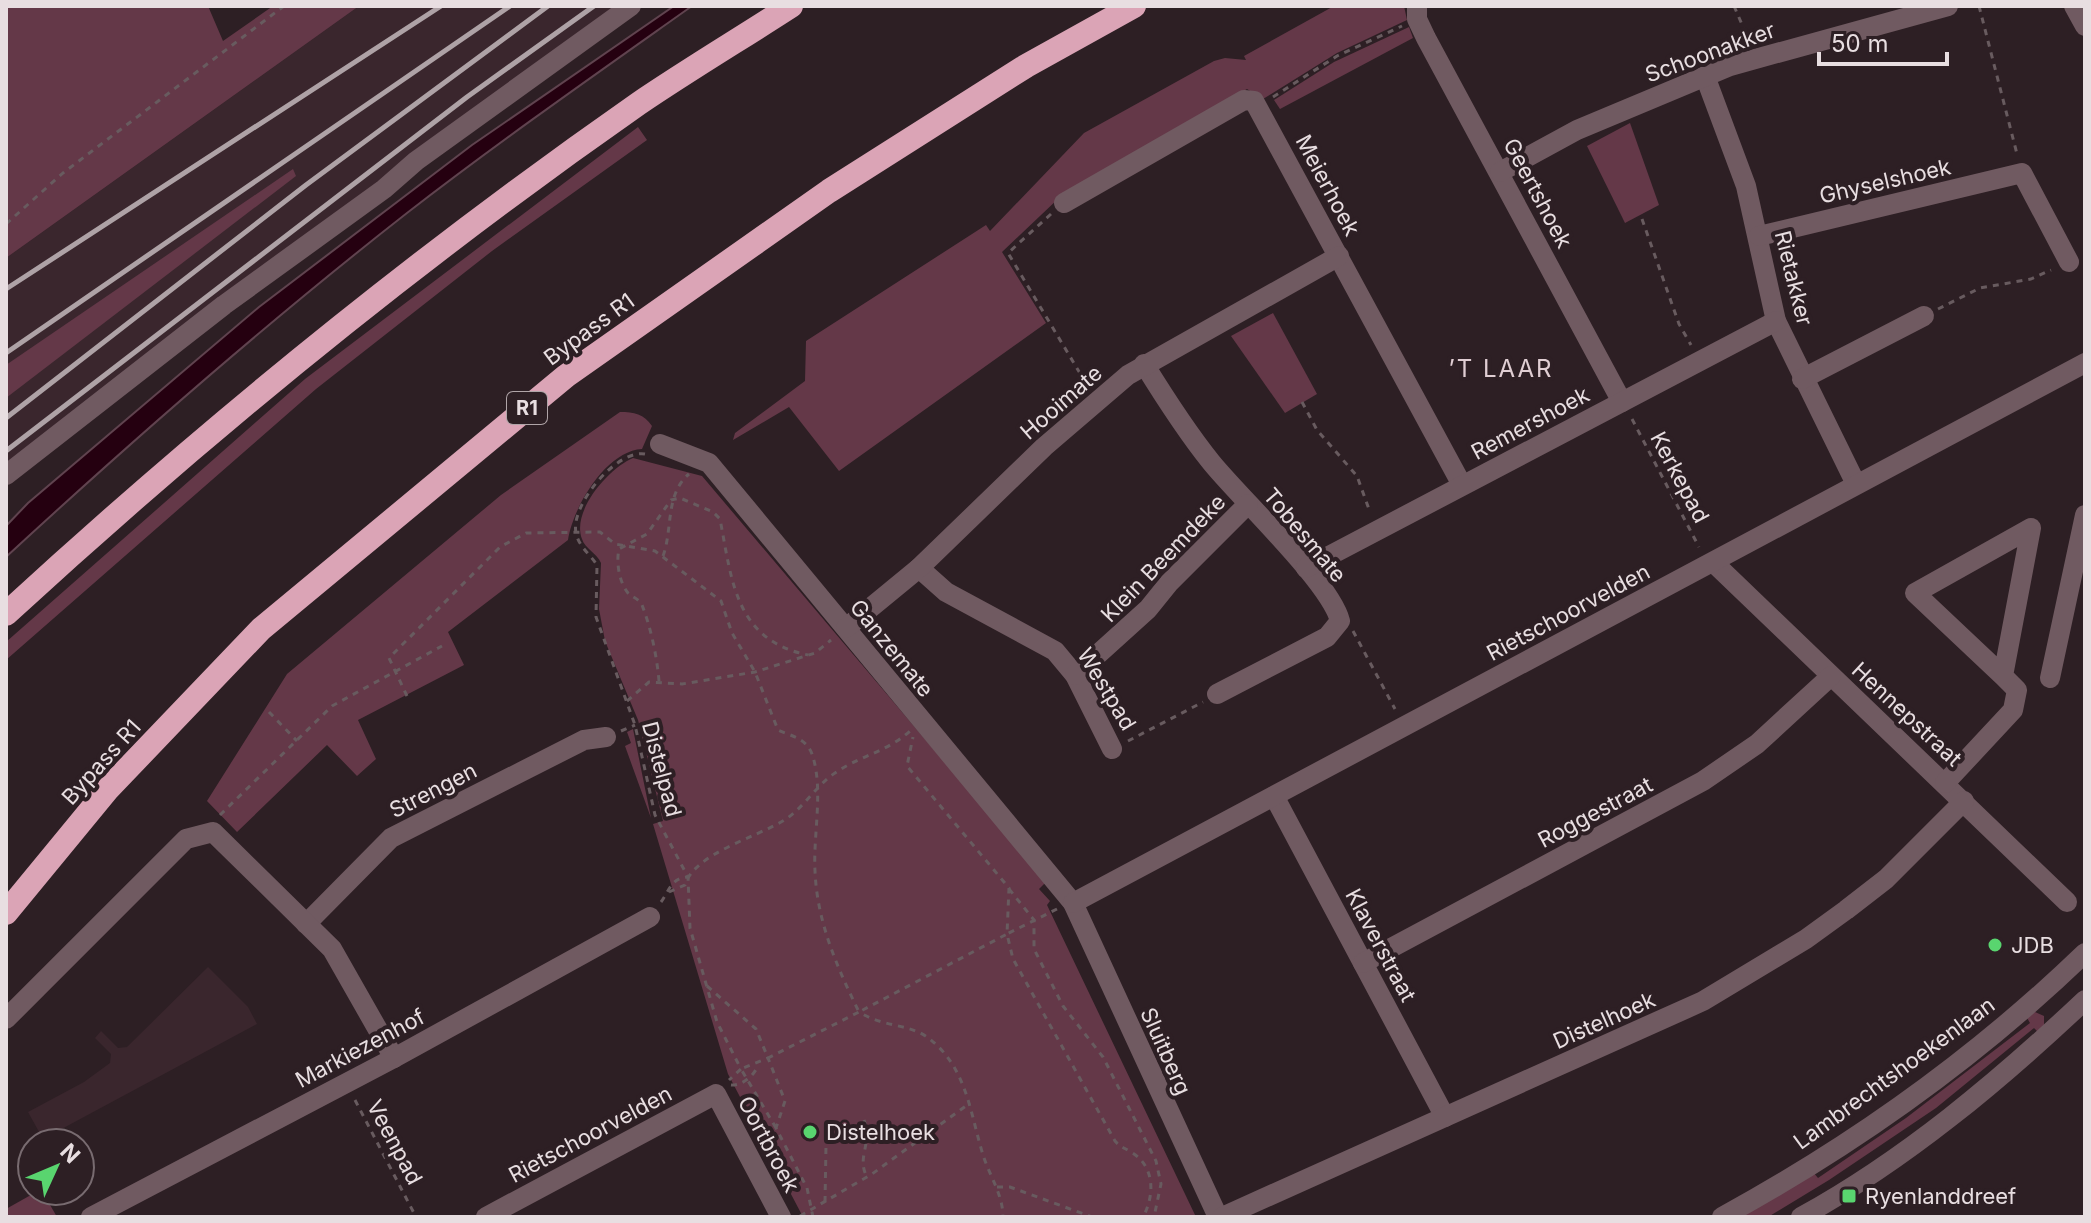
<svg xmlns="http://www.w3.org/2000/svg" width="2091" height="1223" font-family="Inter,sans-serif">
  <rect width="100%" height="100%" fill="#2d1f24"/>
  <g fill="#3a262d">
    <polygon points="359,6 627,6 6,469 6,258"/>
    <polygon points="208,967 248,1007 257,1024 43,1139 28,1112 84,1082 110,1063 111,1054 95,1038 101,1031 118,1048 127,1047"/>
  </g>
  <g fill="#643848">
    <polygon points="6,6 208,6 223,41 273,6 359,6 6,258"/>
    <polygon points="1334,6 1404,6 1407,20 1337,53 1263,99 1247,89 1060,197 1002,252 1046,323 839,471 789,407 733,440 735,433 805,381 806,341 986,225 990,231 1084,133 1214,61 1225,58 1246,60 1244,56"/>
    <polygon points="1409,27 1413,38 1280,109 1274,100 1334,62"/>
    <polygon points="1630,123 1659,205 1625,223 1587,146"/>
    <polygon points="638,127 647,140 492,251 316,389 6,660 6,642 305,379"/>
    <polygon points="293,169 296,176 6,398 6,365"/>
    <polygon points="1273,313 1317,394 1285,413 1231,336"/>
    <path d="M620 412C634 412 644 414 652 426L642 449C606 451 573 507 568 540L448 632 464 665 358 720 376 759 357 776 327 745 237 832 207 801 287 674 501 495Z"/>
    <path d="M633 458 702 476 1046 882 1039 889 1050 901 1047 905 1196 1217H803L728 1074 653 824 663 821 638 720 605 641 599 609 601 563C597 553 585 549 582 539 571 511 609 468 633 458Z"/>
    <polygon points="633,729 651,818 625,746 631,743 627,732"/>
    <polygon points="2035,1012 2044,1016 2044,1027 2039,1033 2034,1028 1936,1108 1829,1180 1768,1217 1739,1217 1813,1172 1818,1178 1906,1118 2030,1023 2026,1016"/>
    <polygon points="38,1191 42,1191 57,1217 6,1217 6,1209"/>
  </g>
  <path fill="#250010" stroke="#60434f" stroke-width="2" d="M674 6H692C596 74 500 141 407 213 269 321 135 438 6 557V526L28 503 259 307 472 145Z"/>
  <g fill="none" stroke-linecap="round" stroke-linejoin="round">
    <g stroke="#685b5f" stroke-width="3" stroke-dasharray="6 6" stroke-linecap="butt">
      <polyline points="1734,6 1750,43"/>
      <polyline points="1979,6 2017,154"/>
      <polyline points="1273,97 1337,56 1402,26"/>
      <polyline points="1051,214 1008,253 1087,385"/>
      <polyline points="1642,219 1679,324 1691,345"/>
      <polyline points="6,224 63,173 284,6"/>
      <polyline points="1938,309 1980,288 2031,279 2051,270"/>
      <polyline points="1302,402 1317,430 1357,476 1370,512"/>
      <polyline points="1632,419 1699,547"/>
      <path d="M645 454C617 449 570 505 576 533 579 547 590 554 597 565L596 617 635 725 655 815 688 877 690 928 717 1022 741 1069 729 1080"/>
      <path d="M663 556C673 529 665 494 689 474"/>
      <polyline points="1353,631 1395,709"/>
      <path d="M659 681C657 657 651 628 642 605 638 598 633 598 628 593 619 582 616 562 619 549L647 534 671 500 680 498 713 512 720 519C732 581 735 640 808 655"/>
      <path d="M407 696 389 658 500 547 526 533 600 532 615 544 655 551 721 601 732 633 755 672 778 730C791 736 806 738 812 754 824 789 813 834 815 871 817 922 837 967 859 1012L1007 934 1009 888 907 766 913 737"/>
      <polyline points="627,701 649,682 682,684 755,672 815,653 831,640"/>
      <polyline points="269,712 297,741"/>
      <polyline points="621,731 635,725"/>
      <polyline points="1128,741 1203,702"/>
      <polyline points="220,815 332,706 442,646"/>
      <polyline points="1009,889 1034,920 1034,949 1063,1006 1103,1057 1156,1161 1161,1184 1154,1217"/>
      <path d="M669 892 685 885C694 854 756 837 781 822 803 810 815 786 835 773 859 756 887 752 910 731"/>
      <path d="M661 902C669 891 672 877 688 877"/>
      <path d="M1057 909 1007 934 1013 959 1115 1141C1120 1147 1125 1148 1131 1152 1155 1166 1155 1195 1143 1217"/>
      <path d="M707 986 756 1029 768 1058 859 1012C883 1027 909 1024 927 1037 968 1067 970 1115 984 1158 991 1178 1003 1196 1003 1217"/>
      <path d="M731 1085C742 1086 755 1075 758 1065"/>
      <polyline points="355,1100 416,1217"/>
      <path d="M864 1120C873 1144 856 1157 867 1177"/>
      <polyline points="776,1128 741,1069 768,1058 785,1101 776,1128 807,1188 813,1217"/>
      <polyline points="997,1187 1010,1187 1092,1217"/>
      <polyline points="825,1202 826,1145"/>
      <polyline points="800,1216 872,1174 970,1103"/>
    </g>
    <g stroke="#705a61" stroke-width="20">
      <polyline points="1417,6 1417,19 1426,38 1622,402"/>
      <polyline points="2074,6 2085,26"/>
      <polyline points="1705,76 1746,186 1776,321 1856,484"/>
      <polyline points="1500,172 1577,130 1730,66 1948,6"/>
      <polyline points="1064,203 1244,100 1254,101 1462,485"/>
      <polyline points="1759,236 2022,173 2069,262"/>
      <path d="M1144 364C1165 398 1186 431 1211 462 1239 497 1331 583 1340 621L1327 637 1217 694"/>
      <polyline points="1802,379 1924,316"/>
      <polyline points="660,444 709,463 1073,903 1218,1217"/>
      <polyline points="6,475 224,305 384,189 416,161 631,6"/>
      <polyline points="1714,563 2067,902"/>
      <polyline points="919,568 946,592 1055,651 1075,675 1112,749"/>
      <polyline points="1306,568 1776,321"/>
      <polyline points="846,628 919,568 1044,447 1128,375 1339,256"/>
      <polyline points="1075,675 1148,609 1169,583 1248,504"/>
      <polyline points="2050,678 2085,515"/>
      <polyline points="1945,783 2013,710 2017,690 2003,676 1915,593 2031,528 2003,676"/>
      <polyline points="1274,796 1445,1117"/>
      <polyline points="1073,903 2085,363"/>
      <polyline points="306,924 391,838 584,740 606,737"/>
      <polyline points="1363,963 1703,781 1757,744 1831,676"/>
      <polyline points="6,1019 186,839 213,832 332,949 394,1058"/>
      <polyline points="91,1217 394,1058 650,917"/>
      <polyline points="486,1217 716,1094 781,1217"/>
      <polyline points="1222,1217 1703,1001 1806,939 1846,910 1886,879 1964,801"/>
      <path d="M1722 1217C1852 1146 1978 1056 2085 953"/>
      <path d="M1801 1217C1905 1160 1999 1081 2085 1000"/>
    </g>
    <g stroke="#dba4b6" stroke-width="24">
      <path d="M6 614C205 431 416 259 638 104 688 70 740 39 791 6"/>
      <polyline points="6,913 108,789 261,629 566,376 829,191 1026,66 1134,6"/>
    </g>
    <g stroke="#aea2a6" stroke-width="5">
      <polyline points="6,289 441,6"/>
      <polyline points="6,353 510,6"/>
      <polyline points="6,418 306,185 548,6"/>
      <polyline points="6,451 467,97 594,6"/>
    </g>
  </g>
  <g fill="#59d56f" stroke="#2d1f24" stroke-width="3">
    <circle cx="1995" cy="945" r="8"/>
    <circle cx="810" cy="1132" r="8"/>
    <rect x="1841" y="1188" width="16" height="16" rx="4"/>
  </g>
  <g text-anchor="middle" dominant-baseline="central" stroke-width="8" stroke-linejoin="round" paint-order="stroke">
    <rect fill="#2d1f24" stroke="#b0a5a8" stroke-width="2" x="507" y="392" width="40" height="32" rx="6"/>
    <g font-size="20" font-weight="bold" fill="#e8dee1">
      <text x="527" y="408">R1</text>
    </g>
    <g font-size="22" fill="#e8dee1" stroke="#2d1f24">
      <text transform="translate(1710 52) rotate(-20)">Schoonakker</text>
      <text transform="translate(1885 181) rotate(-13)">Ghyselshoek</text>
      <text transform="translate(1328 185) rotate(62)">Meierhoek</text>
      <text transform="translate(1538 193) rotate(62)">Geertshoek</text>
      <text transform="translate(1794 278) rotate(76)">Rietakker</text>
      <text transform="translate(589 329) rotate(-36)">Bypass R1</text>
      <text transform="translate(1061 402) rotate(-41)">Hooimate</text>
      <text transform="translate(1530 423) rotate(-28)">Remershoek</text>
      <text transform="translate(1680 477) rotate(62)">Kerkepad</text>
      <text transform="translate(1305 535) rotate(50)">Tobesmate</text>
      <text transform="translate(1163 558) rotate(-46)">Klein Beemdeke</text>
      <text transform="translate(1568 612) rotate(-28)">Rietschoorvelden</text>
      <text transform="translate(892 648) rotate(51)">Ganzemate</text>
      <text transform="translate(1107 689) rotate(59)">Westpad</text>
      <text transform="translate(1907 714) rotate(43)">Hennepstraat</text>
      <text transform="translate(101 762) rotate(-48)">Bypass R1</text>
      <text transform="translate(662 769) rotate(75)">Distelpad</text>
      <text transform="translate(433 790) rotate(-27)">Strengen</text>
      <text transform="translate(1595 812) rotate(-28)">Roggestraat</text>
      <text transform="translate(1381 945) rotate(62)">Klaverstraat</text>
      <text transform="translate(1604 1020) rotate(-24)">Distelhoek</text>
      <text transform="translate(360 1048) rotate(-28)">Markiezenhof</text>
      <text transform="translate(1166 1051) rotate(66)">Sluitberg</text>
      <text transform="translate(1894 1073) rotate(-36)">Lambrechtshoekenlaan</text>
      <text transform="translate(590 1134) rotate(-28)">Rietschoorvelden</text>
      <text transform="translate(395 1142) rotate(62)">Veenpad</text>
      <text transform="translate(769 1144) rotate(62)">Oortbroek</text>
    </g>
    <g font-size="22" fill="#e8dee1" stroke="#2d1f24" text-anchor="start">
      <text x="2011" y="945">JDB</text>
      <text x="826" y="1132">Distelhoek</text>
      <text x="1865" y="1196">Ryenlanddreef</text>
    </g>
    <g font-size="24" letter-spacing="2" fill="#e0ced3" stroke="#2d1f24">
      <text x="1501" y="368">’T LAAR</text>
    </g>
  </g>
  <rect width="2091" height="1223" fill="none" stroke="#e8dee1" stroke-width="16"/>
  <g transform="translate(56 1167) rotate(46)"><circle r="38" fill="#2d1f24" stroke="#786b70" stroke-width="2"/>
  <path d="M0-6L14 30L0 20L-14 30Z" fill="#59d56f"/>
  <text y="-12" font-size="22" font-weight="bold" text-anchor="middle" fill="#e8dee1">N</text>
  </g>
  <path d="M1819 52v12h128v-12" fill="none" stroke="#e8dee1" stroke-width="4"/>
  <text x="1831" y="52" font-size="24" fill="#e8dee1" stroke="#2d1f24" stroke-width="6" paint-order="stroke">50 m</text>
</svg>
